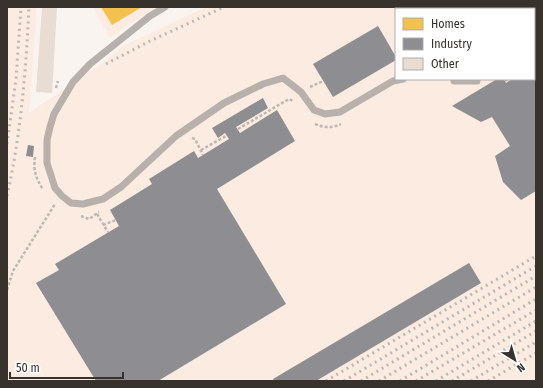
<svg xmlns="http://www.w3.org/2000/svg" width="543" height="388" font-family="'Fira Sans Condensed',sans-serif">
  <rect width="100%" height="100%" fill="#faf4f0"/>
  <g fill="#fcebe1" fill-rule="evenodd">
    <path d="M7 7H37L29 113 101 64 125 45 206 7H536V381H7ZM396 9H534V79H396Z"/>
    <polygon points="93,7 155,7 110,38"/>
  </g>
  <polygon fill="#f2c14e" points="101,7 142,7 112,25"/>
  <g fill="#8d8d92">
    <polygon points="378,26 396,57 396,60 333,97 313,64"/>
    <polygon points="536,65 536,191 521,200 503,182 495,156 510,146 492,117 481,122 452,106 497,79 504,79 506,83 512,79 534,79 534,66"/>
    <polygon points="263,98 268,108 236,127 240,133 277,110 295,141 217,189 286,304 158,381 96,381 36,283 59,270 55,264 119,226 110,210 152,184 149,179 194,151 198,158 229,139 225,133 218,138 212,128"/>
    <polygon points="28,145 34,146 33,157 26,156"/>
    <polygon points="469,263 481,283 316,381 274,381 273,379"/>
  </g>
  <polygon fill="#e8dcd3" points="42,7 57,7 52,93 36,92"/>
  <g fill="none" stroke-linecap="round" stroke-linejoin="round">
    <g stroke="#beb8b4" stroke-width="2.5" stroke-dasharray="3 2" stroke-linecap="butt">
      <polyline points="505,81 508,79"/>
      <polyline points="310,87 323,81"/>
      <polyline points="56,88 58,81"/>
      <path d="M315 124C324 128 333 128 341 124"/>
      <polyline points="238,129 289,99 293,101"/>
      <polyline points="192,138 195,139 203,155"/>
      <polyline points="201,150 226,136"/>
      <path d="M35 157C33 172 36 177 43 190"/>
      <polyline points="97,214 108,232"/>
      <polyline points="81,216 89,219 99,212"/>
      <polyline points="103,225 116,220"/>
      <polyline points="7,290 13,271 55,204"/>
    </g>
    <g stroke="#b8b0ab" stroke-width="7">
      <polyline points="165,7 150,16 90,64 73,82 54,114 50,127 47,140 47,163 55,188 62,196 71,203 83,204 103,199 121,187 176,136 224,103 263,84 283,78 301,92 314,110 325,114 340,112 393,81 403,79"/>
      <polyline points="534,55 536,53"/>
      <polyline points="454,81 477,81"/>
    </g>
    <g stroke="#beb8b4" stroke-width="3" stroke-dasharray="2 4" stroke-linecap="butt">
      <polyline points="106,64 150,41 224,7"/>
      <polyline points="7,144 16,79 21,7"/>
      <path d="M7 196C21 134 26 70 29 7"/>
      <polyline points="326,381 536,256"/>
      <polyline points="344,381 536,266"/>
      <polyline points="361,381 536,276"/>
      <polyline points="379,381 536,287"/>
      <polyline points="400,381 536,299"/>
      <polyline points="416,381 536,310"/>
      <polyline points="436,381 536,321"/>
      <polyline points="452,381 536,331"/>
      <polyline points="471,381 536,342"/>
      <polyline points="488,381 536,353"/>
    </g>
  </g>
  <rect width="543" height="388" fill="none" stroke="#38322d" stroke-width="16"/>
  <rect x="395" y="8" width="140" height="72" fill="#ffffff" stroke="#afadab"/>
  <rect x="403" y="18" width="20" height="12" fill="#f2c14e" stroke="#afadab"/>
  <text x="431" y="28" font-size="12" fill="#38322d">Homes</text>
  <rect x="403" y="38" width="20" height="12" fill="#8d8d92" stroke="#afadab"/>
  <text x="431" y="48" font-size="12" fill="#38322d">Industry</text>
  <rect x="403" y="58" width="20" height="12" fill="#e8dcd3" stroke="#afadab"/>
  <text x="431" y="68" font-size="12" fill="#38322d">Other</text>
  <g transform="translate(515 360) rotate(143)" stroke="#ffffff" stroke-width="3" paint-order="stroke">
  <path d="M0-3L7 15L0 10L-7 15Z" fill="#38322d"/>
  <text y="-6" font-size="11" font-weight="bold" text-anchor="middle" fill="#38322d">N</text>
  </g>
  <path d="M10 372v6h113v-6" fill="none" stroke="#38322d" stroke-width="2"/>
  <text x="16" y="372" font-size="12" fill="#38322d" stroke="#ffffff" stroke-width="3" paint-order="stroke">50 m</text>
</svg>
